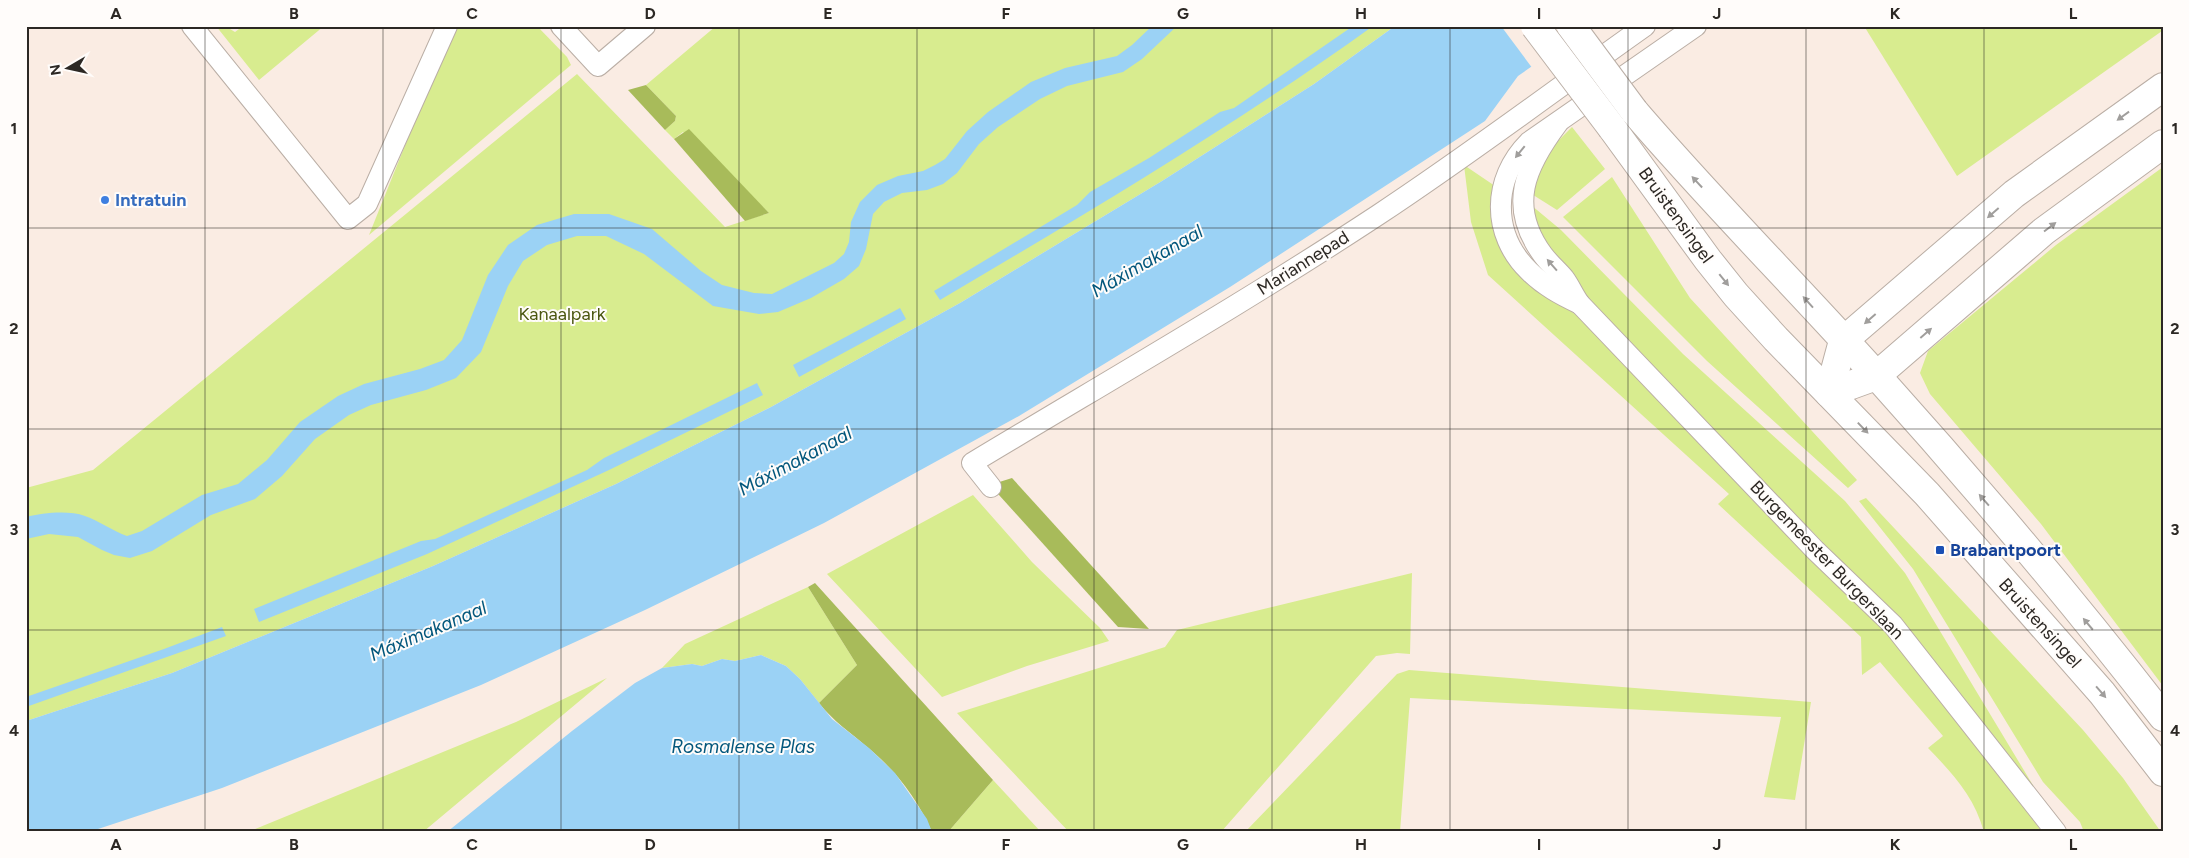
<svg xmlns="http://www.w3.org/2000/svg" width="2189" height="858" font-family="Figtree,sans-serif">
  <rect width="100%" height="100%" fill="#faece3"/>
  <g fill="#d8ec8f">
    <polygon points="216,26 225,26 235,32 243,26 324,26 259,80"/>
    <polygon points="457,26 537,26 567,57 571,65 369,235 451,31"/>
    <polygon points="716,26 1395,26 1314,84 1162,181 960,303 771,407 616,484 433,566 172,673 26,721 26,488 93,470 577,74 725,227 769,213 683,132 674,139 665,130 675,121 676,116 646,85"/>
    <polygon points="1864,26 2158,26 2162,31 1957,176"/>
    <polygon points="1572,127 1605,169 1557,210 1530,193 1542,157"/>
    <path d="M1464 165 1495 186 1491 207 1494 223 1534 282 1590 326 1888 634 2004 779 2042 832H1984C1974 796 1953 774 1928 748L1943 736 1880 662 1862 675 1861 637 1718 504 1729 494 1488 275 1471 222Z"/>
    <polygon points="2163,167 2163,686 2041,524 1930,394 1920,373 1928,351 2056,245"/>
    <polygon points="1612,177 1690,298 1857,480 1848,488 1707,361 1563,217"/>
    <polygon points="1531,205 1561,230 1683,354 1845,501 1905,573 2034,787 2031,788 1910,632 1619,333 1543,248"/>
    <polygon points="973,495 1032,562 1100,628 1109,641 1027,666 942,697 827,574"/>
    <polygon points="1866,498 2083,730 2123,778 2161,832 2084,832 2080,822 2043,782 1913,569 1859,501"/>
    <polygon points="1412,573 1410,654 1397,653 1376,656 1221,832 1069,832 957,713 1165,647 1177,630"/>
    <polygon points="808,587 857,665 819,703 800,679 786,666 761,655 735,661 722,659 702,666 692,664 662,668 685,644"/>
    <polygon points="1409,670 1811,702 1795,800 1764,797 1781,717 1410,698 1400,832 1245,832 1397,674"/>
    <polygon points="607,678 423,832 248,832 516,722"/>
    <polygon points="993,780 1041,832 948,832"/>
  </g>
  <g fill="#a8bb5a">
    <polygon points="646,85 676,116 675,121 665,130 628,90"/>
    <polygon points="689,129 769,213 745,221 674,139"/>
    <polygon points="1012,478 1149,629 1118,627 990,485"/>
    <path d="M815 583 993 780 948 832H932C918 800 895 769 867 747 850 732 833 721 819 703L857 665 808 587Z"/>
  </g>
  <g fill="#9bd2f5">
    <path d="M1152 26H1177L1142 59 1123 72 1067 86 1040 99 998 127 979 144 957 173 943 184 927 190 902 193 884 202 873 214 866 249 859 266 844 279 811 298 778 312 759 314 713 306 644 254 606 236H577L547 245 523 261 508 286 481 352 456 378 426 390 371 405 349 415 315 439 282 476 255 499 211 515 152 551 130 558 114 555 102 550 78 537 49 534 26 539V517C43 513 68 510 85 516 99 521 113 531 127 536L142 531 202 495 238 484 267 460 300 422 338 396 364 384 420 369 444 360 462 340 488 275 508 245 537 225 574 214H609L652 229 701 271 722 285 754 293 772 294 834 263 844 254 849 242 851 222 860 202 877 185 898 176 923 171 935 165 945 159 967 131 988 112 1031 82 1065 68 1117 56 1132 45Z"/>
    <path d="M1353 26H1373C1234 126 1087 213 940 300L934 291 1077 205 1090 192 1149 158 1220 112 1234 108Z"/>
    <polygon points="1395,26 1590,26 1518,76 1485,121 1230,287 1019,416 824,523 645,610 481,685 222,788 89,832 26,832 26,721 172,673 433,566 616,484 771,407 960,303 1162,181 1314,84"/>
    <polygon points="900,308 906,319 799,377 793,365"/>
    <polygon points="757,383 763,395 609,470 427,554 259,622 254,609 421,541 435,539 587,470 604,458"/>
    <polygon points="222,627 226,636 26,707 26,697 164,649"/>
    <polygon points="761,655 786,666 800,679 832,719 869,748 895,773 927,819 932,832 447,832 572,731 635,683 662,668 692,664 702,666 722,659 735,661"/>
  </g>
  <polygon fill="#faece3" points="1501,26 1589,26 1591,29 1533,69"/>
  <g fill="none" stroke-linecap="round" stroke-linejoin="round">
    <g stroke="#baaea5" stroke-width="22">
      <g id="minor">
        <polyline points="192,26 348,219 367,204 447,26"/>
        <polyline points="561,26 598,66 645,26"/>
        <path d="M1558 123C1525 167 1507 206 1543 255 1549 263 1557 270 1564 278 1570 286 1574 296 1580 304L1815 550 1893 625 2056 832"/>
        <path d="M1580 304C1561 295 1544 286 1529 271 1491 234 1492 179 1529 142L1696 26"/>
        <path d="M991 487 972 463C1108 381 1246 302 1378 215 1469 155 1556 89 1645 26"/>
      </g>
    </g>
    <g stroke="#baaea5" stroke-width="30">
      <g id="secondary">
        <path d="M1634 111C1712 202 1797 287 1877 376 1976 486 2072 600 2163 717"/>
        <polyline points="1612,128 1708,260 1736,295 1776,339 1927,494 2102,693 2163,772"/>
        <polyline points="1829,393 1843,341 2014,194 2163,87"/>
        <polyline points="1829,393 1876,376 2044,231 2163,144"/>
      </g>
    </g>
    <use href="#minor" stroke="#fff" stroke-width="20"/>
    <use href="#secondary" stroke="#fff" stroke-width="28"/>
    <g stroke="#baaea5" stroke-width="30" stroke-linecap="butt">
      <g id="secondary-bridge">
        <polyline points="1535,26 1612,128"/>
        <polyline points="1571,26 1634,111"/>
      </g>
    </g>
    <use href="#secondary-bridge" stroke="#fff" stroke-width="28"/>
  </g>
  <defs><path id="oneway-solid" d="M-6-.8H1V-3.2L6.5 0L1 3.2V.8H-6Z" transform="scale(1.25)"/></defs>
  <g fill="#a09e9c">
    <use href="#oneway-solid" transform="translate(2123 116) rotate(144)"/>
    <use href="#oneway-solid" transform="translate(1520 152) rotate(129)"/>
    <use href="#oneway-solid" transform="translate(1697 182) rotate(-133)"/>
    <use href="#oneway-solid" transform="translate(1993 213) rotate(139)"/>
    <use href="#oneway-solid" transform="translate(2050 227) rotate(-37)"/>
    <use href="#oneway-solid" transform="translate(1552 265) rotate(-131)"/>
    <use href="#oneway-solid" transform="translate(1724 280) rotate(51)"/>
    <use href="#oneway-solid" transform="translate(1808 302) rotate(-132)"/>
    <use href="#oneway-solid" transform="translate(1870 319) rotate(139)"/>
    <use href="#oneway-solid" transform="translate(1926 333) rotate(-41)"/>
    <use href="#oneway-solid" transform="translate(1863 428) rotate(46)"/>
    <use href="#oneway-solid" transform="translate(1984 500) rotate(-131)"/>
    <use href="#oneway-solid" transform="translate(2088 624) rotate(-130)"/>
    <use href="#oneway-solid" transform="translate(2101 692) rotate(49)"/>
  </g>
  <path fill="none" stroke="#2c2824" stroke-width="1" stroke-opacity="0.55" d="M205 26V832M383 26V832M561 26V832M739 26V832M917 26V832M1094 26V832M1272 26V832M1450 26V832M1628 26V832M1806 26V832M1984 26V832M26 228H2163M26 429H2163M26 630H2163"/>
  <circle fill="#3f7fe0" stroke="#fffcfa" stroke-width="2" cx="105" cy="200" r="5"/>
  <rect fill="#1a4fb4" stroke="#fffcfa" stroke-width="2" x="1935" y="545" width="10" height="10" rx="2.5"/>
  <g text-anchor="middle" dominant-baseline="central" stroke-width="4" stroke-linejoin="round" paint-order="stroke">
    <g font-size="18" font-weight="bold" fill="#366cbe" stroke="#fffcfa" text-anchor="start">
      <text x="115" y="200">Intratuin</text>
    </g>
    <g font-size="18" fill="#2c2824" stroke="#fffcfa">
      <text transform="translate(1676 215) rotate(54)">Bruistensingel</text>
      <text transform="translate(1303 263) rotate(-32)">Mariannepad</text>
      <text transform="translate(1827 560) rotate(46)">Burgemeester Burgerslaan</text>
      <text transform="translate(2040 623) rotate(48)">Bruistensingel</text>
    </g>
    <g font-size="18" fill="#4b5710" stroke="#fffcfa">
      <text x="562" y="314">Kanaalpark</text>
    </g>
    <g font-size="18" font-weight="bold" fill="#164399" stroke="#fffcfa" text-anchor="start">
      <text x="1950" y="550">Brabantpoort</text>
    </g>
    <g font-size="19" font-style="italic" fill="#03577c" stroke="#fffcfa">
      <text transform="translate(1147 261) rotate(-30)">Máximakanaal</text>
      <text transform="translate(795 461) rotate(-28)">Máximakanaal</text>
      <text transform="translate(428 631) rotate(-23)">Máximakanaal</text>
      <text x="743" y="746">Rosmalense Plas</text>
    </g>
  </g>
  <rect width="2189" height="858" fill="none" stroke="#fffcfa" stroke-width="55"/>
  <g transform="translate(68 68) rotate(261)" stroke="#fffcfa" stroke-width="4" paint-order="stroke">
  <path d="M0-4L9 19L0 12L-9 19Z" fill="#2c2824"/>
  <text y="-8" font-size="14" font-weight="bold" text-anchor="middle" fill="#2c2824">N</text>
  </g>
  <rect x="28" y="28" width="2134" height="802" fill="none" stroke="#2c2824" stroke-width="2"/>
  <g font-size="16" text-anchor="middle" font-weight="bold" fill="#2c2824">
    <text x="116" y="19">A</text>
    <text x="294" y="19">B</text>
    <text x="472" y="19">C</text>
    <text x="650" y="19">D</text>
    <text x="828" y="19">E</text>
    <text x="1006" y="19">F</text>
    <text x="1183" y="19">G</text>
    <text x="1361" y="19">H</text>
    <text x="1539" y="19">I</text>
    <text x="1717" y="19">J</text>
    <text x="1895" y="19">K</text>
    <text x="2073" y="19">L</text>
    <text x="14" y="134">1</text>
    <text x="2175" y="134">1</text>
    <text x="14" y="334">2</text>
    <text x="2175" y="334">2</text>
    <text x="14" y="535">3</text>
    <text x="2175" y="535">3</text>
    <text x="14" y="736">4</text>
    <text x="2175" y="736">4</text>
    <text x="116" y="850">A</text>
    <text x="294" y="850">B</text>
    <text x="472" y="850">C</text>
    <text x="650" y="850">D</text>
    <text x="828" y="850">E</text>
    <text x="1006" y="850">F</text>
    <text x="1183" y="850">G</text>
    <text x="1361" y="850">H</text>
    <text x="1539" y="850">I</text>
    <text x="1717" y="850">J</text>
    <text x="1895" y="850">K</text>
    <text x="2073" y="850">L</text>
  </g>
</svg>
